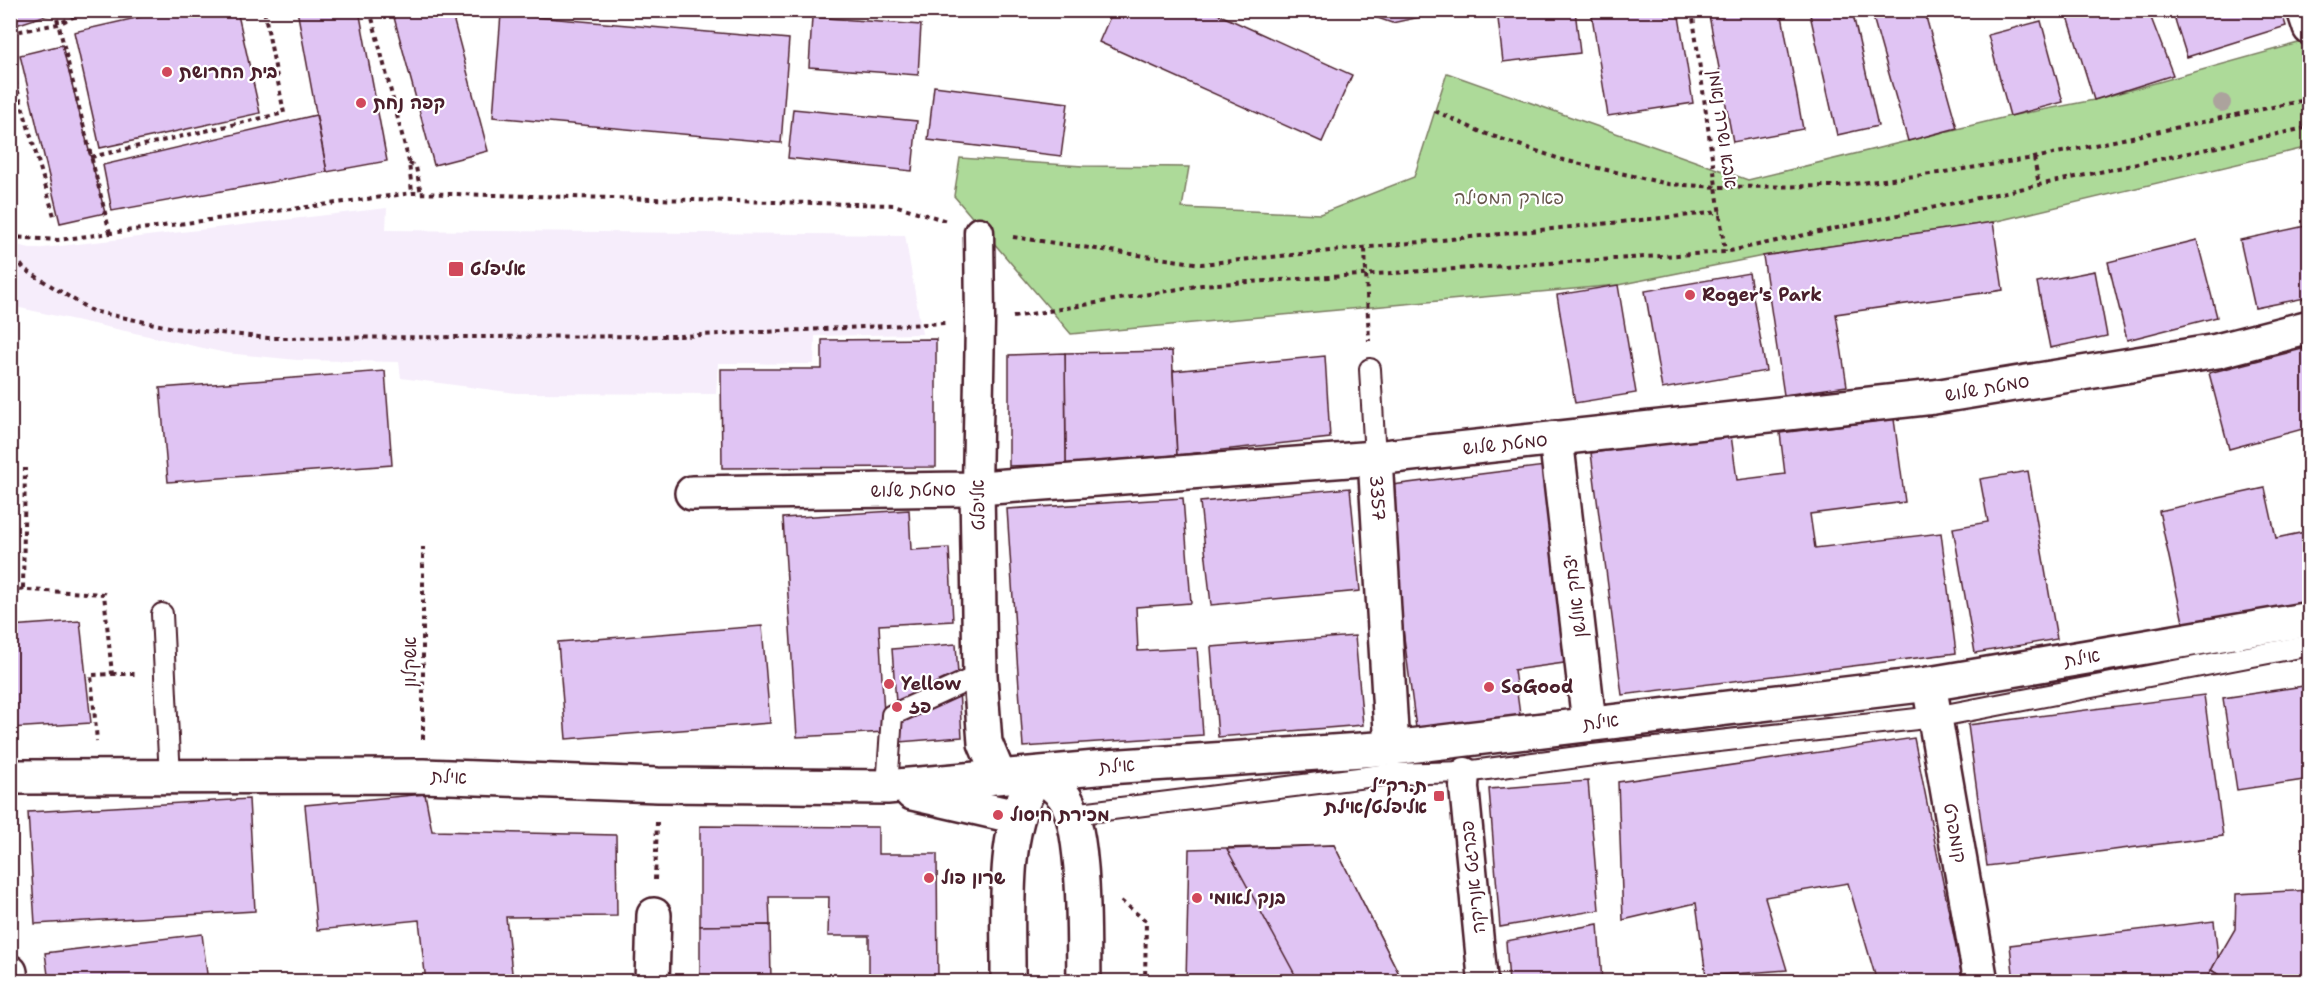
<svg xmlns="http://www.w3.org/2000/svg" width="2320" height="992" font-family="'Shantell Sans','Playpen Sans Hebrew',sans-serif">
  <rect width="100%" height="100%" fill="#fff"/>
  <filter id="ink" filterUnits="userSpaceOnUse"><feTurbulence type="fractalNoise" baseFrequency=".0167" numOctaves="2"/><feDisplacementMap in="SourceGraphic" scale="12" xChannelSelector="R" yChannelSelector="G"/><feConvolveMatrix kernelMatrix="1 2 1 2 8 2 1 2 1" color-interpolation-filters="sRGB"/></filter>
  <g filter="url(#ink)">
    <polygon fill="#f6edfb" points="387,208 386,230 905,235 922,334 815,336 814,364 718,363 716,394 516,393 401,378 399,362 297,360 226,353 11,306 11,244 35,249"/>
    <polygon fill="#adda99" stroke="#7c7c62" stroke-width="1.5" points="2309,40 2309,147 1993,222 1763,256 1618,285 1071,334 954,196 960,158 1083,166 1189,167 1182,208 1320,214 1414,177 1447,73 1748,180 2010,116 2094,100"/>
    <g fill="#e0c4f3" stroke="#4a1f2b" stroke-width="1.5">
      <polygon points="10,10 49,10 50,14 10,27"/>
      <polygon points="171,10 237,10 260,113 100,148 74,32"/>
      <polygon points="297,10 359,10 387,161 327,172"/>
      <polygon points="392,10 451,10 488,151 434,165"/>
      <polygon points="1113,10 1209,10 1352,75 1322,142 1099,42"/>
      <polygon points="1355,10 1453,10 1392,23"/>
      <polygon points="1497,10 1575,10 1580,53 1503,62"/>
      <polygon points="1591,10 1678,10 1693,103 1608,116"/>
      <polygon points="1708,10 1781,10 1803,129 1733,142"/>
      <polygon points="1809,10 1852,10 1878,126 1837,135"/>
      <polygon points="1871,10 1924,10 1957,128 1908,141"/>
      <polygon points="2066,10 2148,10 2173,75 2094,100"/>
      <polygon points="2172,10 2281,10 2286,26 2187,57"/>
      <polygon points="501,14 789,39 781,143 493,117"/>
      <polygon points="812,17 921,25 918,75 809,67"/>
      <polygon points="2041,21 2063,102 2010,116 1988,35"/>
      <polygon points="62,45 105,213 60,223 20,55"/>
      <polygon points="934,86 1068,103 1061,156 928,140"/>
      <polygon points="793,109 917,121 912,171 788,158"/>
      <polygon points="316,115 327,172 112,211 103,165"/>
      <polygon points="1993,222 2003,290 1836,314 1847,386 1784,395 1763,256"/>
      <polygon points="2310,225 2310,297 2255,308 2240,240"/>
      <polygon points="2197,240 2217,317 2127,340 2108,262"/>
      <polygon points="2095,271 2107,336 2050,348 2037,282"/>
      <polygon points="1749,273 1766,371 1662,389 1645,291"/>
      <polygon points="1618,285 1636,393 1575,403 1557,295"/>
      <polygon points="936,339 936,467 722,468 721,369 822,369 822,340"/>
      <polygon points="2310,347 2310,427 2229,449 2209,373"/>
      <polygon points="1172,351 1177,455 1066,464 1065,353"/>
      <polygon points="1065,353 1066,464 1009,466 1009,355"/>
      <polygon points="1325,356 1330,438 1177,455 1173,371"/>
      <polygon points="385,371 392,465 168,482 160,388"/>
      <polygon points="1894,419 1905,502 1810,514 1815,548 1941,533 1956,653 1622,695 1591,453 1731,435 1737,480 1785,474 1780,433"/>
      <polygon points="1545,466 1571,662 1514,670 1520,715 1416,728 1384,486"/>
      <polygon points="2028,471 2057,639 1975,653 1953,528 1988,522 1980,479"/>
      <polygon points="10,474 15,475 11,554 10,554"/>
      <polygon points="1350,488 1360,591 1211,605 1200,502"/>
      <polygon points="2265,488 2276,538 2310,531 2310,610 2186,636 2159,511"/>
      <polygon points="1183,498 1191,603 1136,607 1138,651 1197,648 1203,735 1023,747 1007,509"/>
      <polygon points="909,510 911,550 949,548 953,621 879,625 885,732 797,737 783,518"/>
      <polygon points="80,621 91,723 10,728 10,626"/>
      <polygon points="762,626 770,723 566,739 558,642"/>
      <polygon points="1355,636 1363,725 1218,737 1211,647"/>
      <polygon points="956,644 962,737 899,742 892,649"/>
      <polygon points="2310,685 2310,779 2237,790 2223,698"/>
      <polygon points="2204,695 2223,836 1987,866 1968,725"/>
      <polygon points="1914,738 1963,982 1877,982 1848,883 1765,897 1787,970 1706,976 1696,903 1623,920 1618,782"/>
      <polygon points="1588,781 1599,910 1500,927 1489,789"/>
      <polygon points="425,794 432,831 616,835 617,916 506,917 513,982 426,982 419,920 317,930 305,805"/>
      <polygon points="249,799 255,911 35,924 28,812"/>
      <polygon points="700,826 878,827 878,854 937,854 938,982 869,982 869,936 828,936 829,897 769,897 770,925 700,926"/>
      <polygon points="1334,845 1403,982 1186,982 1189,849"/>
      <polygon points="1334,845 1403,982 1299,982 1227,849"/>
      <polygon points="2310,890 2310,982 2230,982 2211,970 2235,929 2236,894"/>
      <polygon points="2214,921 2218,957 2205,982 2014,982 2010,945"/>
      <polygon points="1598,924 1602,982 1509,982 1506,941"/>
      <polygon points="770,925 771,982 700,982 700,926"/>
      <polygon points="202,934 208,982 49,982 45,953"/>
      <polygon points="2211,970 2230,982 2205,982"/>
    </g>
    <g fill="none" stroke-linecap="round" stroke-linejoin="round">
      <g stroke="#4a1f2b" stroke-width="24">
        <g id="service">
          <polyline points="1370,369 1375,458"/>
          <polyline points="162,614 170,778"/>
          <polyline points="887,787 892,715 980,675"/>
          <polyline points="1073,814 1390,774 1465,772 1593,755 1935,717 2310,645"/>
        </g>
      </g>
      <g stroke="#4a1f2b" stroke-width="33">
        <g id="pedestrian">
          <polyline points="977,488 980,321 979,232"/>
          <polyline points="1465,772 1464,787 1483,982"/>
        </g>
      </g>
      <g stroke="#4a1f2b" stroke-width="38">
        <g id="minor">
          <polyline points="2304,10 2310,28"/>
          <polyline points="1556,438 1589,723"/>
          <path id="s1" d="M1375 458 1392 748"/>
          <polyline points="977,488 980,675 985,743 999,776"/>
          <polyline points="692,493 966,489 1375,458 1934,397 2217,351 2310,327"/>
          <polyline points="1929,684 1981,982"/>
          <polyline points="10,972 11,982"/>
          <polyline points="652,982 654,915"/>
        </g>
      </g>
      <g stroke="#4a1f2b" stroke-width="38">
        <g id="tertiary">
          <polyline points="10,777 423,776 658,785 887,787 1107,767 1392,748 1929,684 2310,619"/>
          <polyline points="912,793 1017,817"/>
        </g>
      </g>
      <g stroke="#4a1f2b" stroke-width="38">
        <path id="secondary" d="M1008 982C1009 918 999 827 1038 774 1046 780 1056 786 1063 795 1087 826 1083 939 1084 982"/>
      </g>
      <g stroke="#4a1f2b" stroke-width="4" stroke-dasharray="4.5 4.5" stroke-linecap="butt">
        <polyline points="55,10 110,233"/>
        <polyline points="370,10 409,162 412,193"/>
        <polyline points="1692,10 1725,252"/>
        <polyline points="10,33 58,24 88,10"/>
        <polyline points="10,64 54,216"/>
        <polyline points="1435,111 1481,132 1563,160 1668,184 1718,187 1838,186 1938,173 2034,158 2310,99"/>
        <polyline points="91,157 284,113 264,10"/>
        <polyline points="2034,158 2039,185"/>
        <polyline points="409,163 416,167 421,194"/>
        <polyline points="10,237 58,240 412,193 894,205 947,221"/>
        <polyline points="1013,237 1201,264 1721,212"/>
        <polyline points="1365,249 1369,341"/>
        <polyline points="10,250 24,269 92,311 174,328 268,338 681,336 946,323"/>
        <polyline points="1013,317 1202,285 1725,252 2310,127"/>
        <polyline points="23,588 25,468"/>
        <polyline points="10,589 104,594 112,674 91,675 97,741"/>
        <polyline points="112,674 136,674"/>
        <polyline points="423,739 423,547"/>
        <polyline points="655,880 657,822"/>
        <polyline points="1121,901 1146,921 1145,982"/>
      </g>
      <use href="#service" stroke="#fff" stroke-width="20"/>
      <use href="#pedestrian" stroke="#fff" stroke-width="28"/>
      <use href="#minor" stroke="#fff" stroke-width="33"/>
      <use href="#tertiary" stroke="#fff" stroke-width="33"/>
      <use href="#secondary" stroke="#fff" stroke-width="33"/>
    </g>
    <circle fill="#aca39d" cx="2222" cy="103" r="9"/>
  </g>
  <g fill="#d1495b" stroke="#fff" stroke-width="2">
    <circle cx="167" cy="72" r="6"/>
    <circle cx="361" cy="103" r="6"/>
    <rect x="448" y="261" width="16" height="16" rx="3"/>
    <circle cx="1690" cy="295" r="6"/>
    <circle cx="889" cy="684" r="6"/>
    <circle cx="1489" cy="687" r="6"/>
    <circle cx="897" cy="707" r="6"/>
    <rect x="1433" y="790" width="12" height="12" rx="3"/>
    <circle cx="998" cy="815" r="6"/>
    <circle cx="929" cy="878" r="6"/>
    <circle cx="1197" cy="898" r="6"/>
  </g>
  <g text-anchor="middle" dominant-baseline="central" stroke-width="4.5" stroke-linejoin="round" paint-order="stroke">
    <g font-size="18" font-weight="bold" fill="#4a1f2b" stroke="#fff" text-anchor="start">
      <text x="179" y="72">בית החרושת</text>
      <text x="373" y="103">קפה נחת</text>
      <text x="470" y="269">אליפלט</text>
      <text x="1702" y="295">Roger's Park</text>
      <text x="901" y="684">Yellow</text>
      <text x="1501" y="687">SoGood</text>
      <text x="909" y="707">פז</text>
      <text x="1427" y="786" text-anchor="end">ת.רק״ל<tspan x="1427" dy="21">אליפלט/אילת</tspan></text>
      <text x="1010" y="815">מכירת חיסול</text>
      <text x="941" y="878">שרון פול</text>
      <text x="1209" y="898">בנק לאומי</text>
    </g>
    <g font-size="18" fill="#4a1f2b" stroke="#fff">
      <text transform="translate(1723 129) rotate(82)">אבא ושרה נאמן</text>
      <text transform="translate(1987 388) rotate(-10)">סמטת שלוש</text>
      <text transform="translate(1505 444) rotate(-6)">סמטת שלוש</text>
      <text transform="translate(913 490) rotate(-1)">סמטת שלוש</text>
      <text stroke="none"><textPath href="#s1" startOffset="40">3357</textPath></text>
      <text transform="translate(978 505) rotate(-91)">אליפלט</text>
      <text transform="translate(1575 596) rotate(-97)">יצחק אולשן</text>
      <text transform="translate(2082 658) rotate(-10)">אילת</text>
      <text transform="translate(410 662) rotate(-90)">אשקלון</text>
      <text transform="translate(1601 722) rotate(-7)">אילת</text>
      <text transform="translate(1117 766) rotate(-4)">אילת</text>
      <text transform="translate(449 777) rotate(2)">אילת</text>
      <text transform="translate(1955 833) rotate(80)">קומפרט</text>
      <text transform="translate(1473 877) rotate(-96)">פברגט אנריקה</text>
    </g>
    <g font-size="18" fill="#68574c" stroke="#fff">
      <text x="1509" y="198">פארק המסילה</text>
    </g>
  </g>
  <rect width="2320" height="992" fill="none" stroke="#fff" stroke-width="36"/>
  <rect x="18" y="18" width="2284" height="956" fill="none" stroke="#4a1f2b" stroke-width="2" filter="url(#ink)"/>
</svg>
